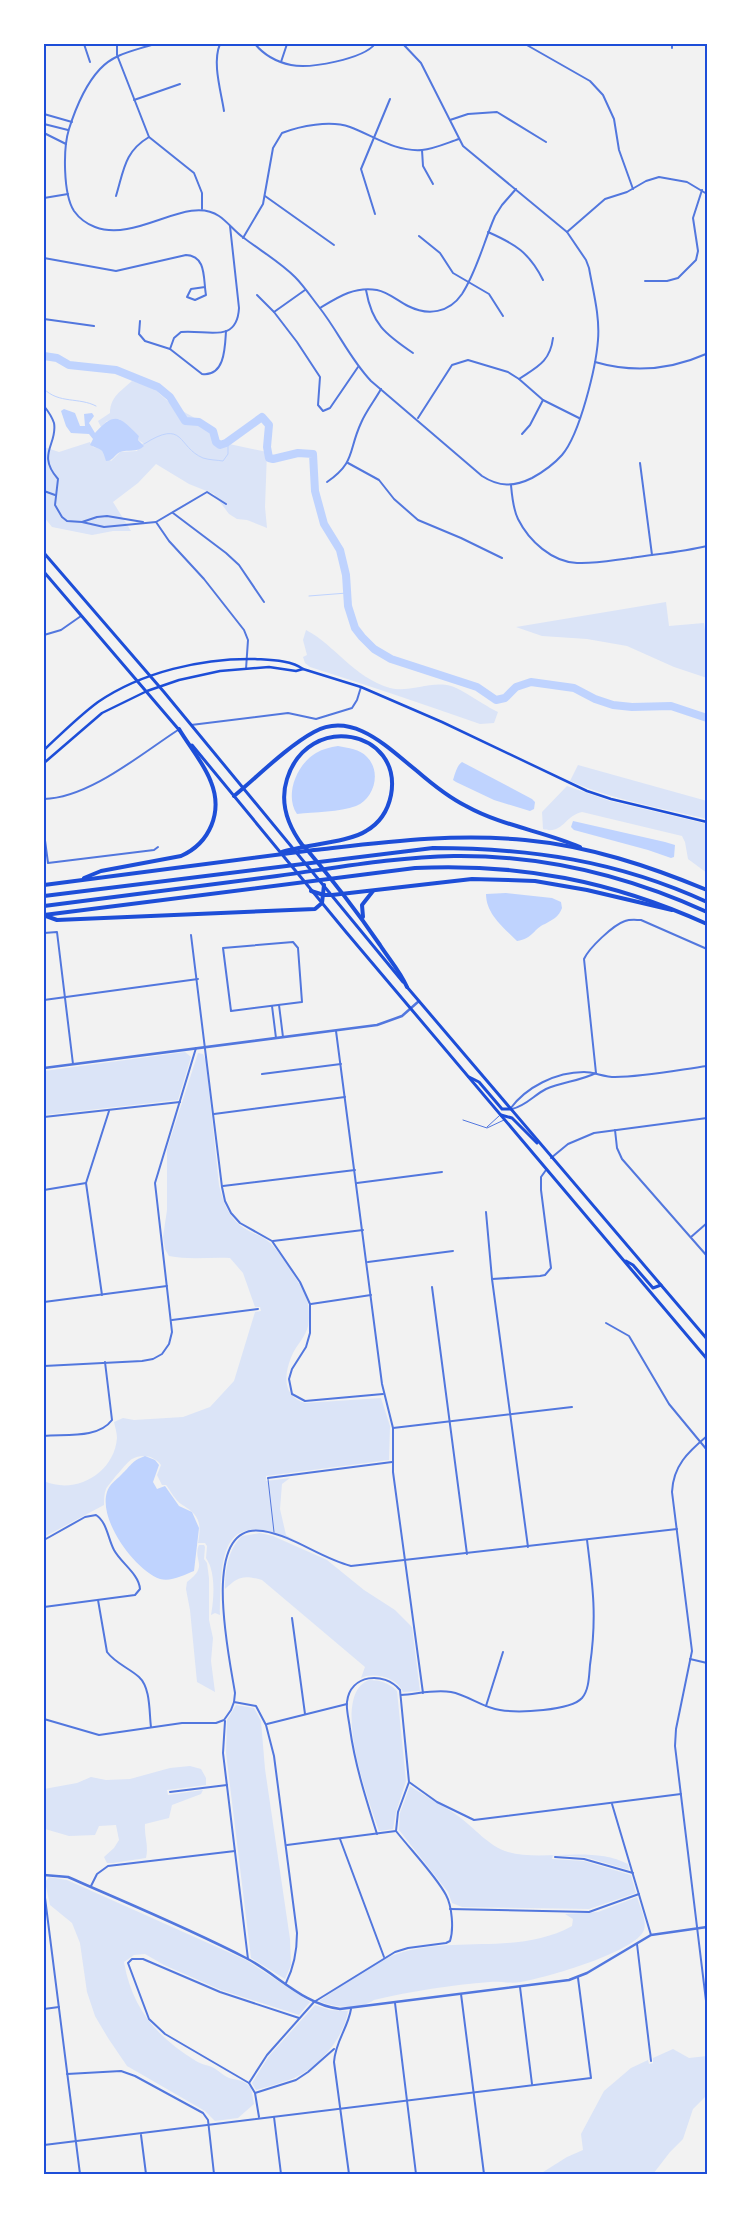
<svg xmlns="http://www.w3.org/2000/svg" width="751" height="2218" font-family="'Source Sans 3',sans-serif">
  <rect width="100%" height="100%" fill="#f2f2f2"/>
  <g fill="#dbe4f7">
    <path d="M132 381 151 386 172 405 207 425 211 434 220 442 267 452 265 507 267 528 247 520 237 519 229 514 214 494 189 484 156 464 138 483 113 502 131 531H113L92 535 52 527 44 517V447L59 452 90 442 93 447 101 449 111 461 120 452 137 451 143 443 138 440 139 436 119 419 107 421 101 427 98 421 110 413C110 397 121 391 132 381Z"/>
    <polygon points="666,602 669,626 704,623 707,643 707,678 674,667 627,646 587,639 542,636 516,627"/>
    <path d="M306 630C335 645 353 677 390 688 410 693 431 680 451 686 462 689 485 706 498 712L494 723 480 724C423 704 367 685 310 667L305 663 303 657 307 655 303 640Z"/>
    <path d="M578 765 707 801V819C661 808 614 800 570 781Z"/>
    <path d="M567 786 610 801 707 824V873L688 859 685 842 682 836 582 812C564 816 563 835 543 829L542 812Z"/>
    <polygon points="185,1052 191,1057 178,1100 44,1115 44,1071"/>
    <path d="M198 1053 203 1054 206 1061 219 1185C224 1205 230 1221 249 1231 256 1235 264 1237 269 1242 280 1251 304 1289 308 1303 309 1309 309 1321 308 1326 306 1336 297 1345 293 1353 284 1373 281 1396 305 1403L381 1398 390 1426 389 1460 266 1476V1481L290 1478 282 1484 280 1509 286 1535 298 1542C221 1507 221 1552 220 1615L215 1613 211 1615C214 1599 216 1572 206 1558L207 1546 205 1543H198C202 1522 199 1515 181 1504 175 1500 170 1490 166 1485H162L157 1475 161 1465C155 1456 142 1453 132 1459 128 1461 109 1484 106 1489 104 1494 104 1500 104 1505L44 1537V1481C75 1495 114 1474 117 1438 117 1433 115 1427 114 1422L123 1418 134 1420 183 1417 210 1407 234 1381 255 1312 261 1311 260 1307H255L243 1273 230 1258C209 1257 189 1260 169 1256L165 1249 163 1237 167 1210V1149Z"/>
    <path d="M260 1533 273 1536 327 1560 364 1590 395 1610 412 1627 420 1691 403 1692C397 1677 374 1672 361 1678L365 1667 262 1580C243 1575 239 1576 225 1589 225 1571 228 1549 242 1536Z"/>
    <path d="M199 1545H204L205 1547 204 1559 207 1563 209 1578V1620L213 1638 211 1661 215 1692 197 1682 190 1610 186 1589 187 1582C210 1565 192 1561 199 1545Z"/>
    <path d="M369 1680C380 1680 389 1683 397 1691L406 1781 396 1812 393 1829 379 1831C369 1802 329 1695 369 1680Z"/>
    <polygon points="236,1705 254,1708 261,1721 265,1769 290,1939 291,1965 285,1979 251,1958 226,1753 227,1720"/>
    <path d="M190 1766 201 1769 206 1778V1785L167 1790 168 1795 203 1790 201 1794 172 1805 169 1818 145 1824C144 1836 149 1846 146 1858L113 1863H107L104 1857 114 1848 119 1840 116 1825 99 1826 95 1835 69 1836 45 1829 44 1789 77 1783 91 1777 106 1780 130 1779 170 1768Z"/>
    <path d="M410 1786C426 1797 443 1805 458 1816 474 1827 488 1846 508 1852 543 1862 592 1845 628 1864L629 1870 585 1857 553 1855 552 1859 584 1861 631 1875 636 1893 589 1909 462 1907 452 1903 448 1892 399 1830 400 1813Z"/>
    <path d="M49 1877 67 1880 246 1960 310 2002 299 2015 221 1990 164 1965 145 1954 134 1955 124 1962C132 2009 157 2037 196 2061 202 2065 209 2065 214 2068 219 2071 223 2075 227 2077 236 2081 242 2078 251 2088L254 2104 238 2118 215 2121 205 2111 127 2066 108 2038 95 2016 87 1992 80 1943 72 1923 50 1905 45 1882Z"/>
    <path d="M637 1897C640 1907 647 1920 644 1930 636 1952 545 1978 521 1982 511 1984 500 1981 490 1982 451 1985 412 1991 374 2000 360 2010 334 2008 319 2001 339 1988 375 1961 397 1954 454 1935 518 1956 572 1926L573 1919 565 1914 598 1912Z"/>
    <path d="M315 2005 330 2010 348 2011C344 2038 319 2067 294 2078 282 2083 269 2086 256 2090L252 2083 269 2056Z"/>
    <polygon points="673,2049 689,2058 707,2056 707,2095 693,2109 683,2139 670,2152 653,2174 540,2174 567,2157 583,2150 581,2134 604,2091 631,2068 648,2060 649,2064 653,2063 653,2058"/>
  </g>
  <g fill="#bfd3fe">
    <path d="M64 409 75 413 80 426H85L84 414 92 413 94 416 89 423 95 433C116 410 120 418 139 436L138 440 144 446C137 453 128 449 120 452 114 455 113 461 106 461 102 447 102 451 90 445L93 439 89 434 71 433 66 426 61 411Z"/>
    <path d="M338 746C348 748 360 749 367 757 382 772 374 799 356 806 340 812 314 812 297 814 284 795 297 764 316 753 323 749 330 747 338 746Z"/>
    <path d="M462 762 532 799 535 802 534 809 530 811 494 800 456 782 453 780C455 774 457 765 462 762Z"/>
    <polygon points="573,821 665,842 675,845 674,857 671,858 648,850 574,830 571,827"/>
    <path d="M506 893 552 898 561 902 562 908C559 917 552 920 545 924 534 928 533 939 517 941 504 928 486 914 486 894Z"/>
    <path d="M145 1456 155 1460 159 1465 153 1482 157 1489 165 1486 179 1506 192 1512 199 1528 194 1571C184 1575 171 1582 160 1579 135 1570 98 1520 107 1492 109 1485 116 1480 121 1475 131 1466 131 1461 145 1456Z"/>
  </g>
  <g fill="none" stroke-linecap="round" stroke-linejoin="round">
    <g stroke="#bfd3fe" stroke-width="1">
      <polyline points="44,360 49,357"/>
      <path d="M44 389C59 404 79 397 96 406"/>
      <path d="M144 444C185 418 177 447 203 458 209 460 217 460 223 461L228 454V441"/>
      <polyline points="309,596 347,593"/>
    </g>
    <polyline stroke="#bfd3fe" stroke-width="8" points="44,356 57,358 69,365 116,370 158,387 170,397 185,421 199,422 213,431 216,442 220,445 226,443 262,417 269,425 267,447 269,458 273,459 298,453 313,454 315,491 324,524 340,550 346,575 348,606 355,628 362,637 374,649 391,659 477,687 496,700 505,698 516,687 531,682 574,688 595,699 613,705 632,707 671,706 707,718"/>
    <g stroke="#5277de" stroke-width="1">
      <polyline points="463,1120 487,1128 504,1120"/>
      <polyline points="487,1127 499,1116"/>
      <polyline points="268,1479 274,1532"/>
    </g>
    <g stroke="#5277de" stroke-width="2">
      <polyline points="44,44 45,44"/>
      <polyline points="84,44 90,62"/>
      <polyline points="117,44 117,55 149,137 194,173 202,193 202,209"/>
      <path d="M154 44C134 51 115 53 100 69 86 84 75 110 69 129 63 148 63 194 74 211 79 218 87 224 95 227 137 243 187 194 219 216 228 222 235 232 244 238 261 251 280 262 295 277 304 286 311 297 319 307 338 331 350 359 371 381L482 476C499 487 514 487 532 478 543 472 554 464 562 455 580 434 596 367 598 340 600 316 593 291 589 268L586 260 567 232 463 146 421 63 403 44"/>
      <path d="M220 44C212 63 221 91 224 111"/>
      <path d="M255 44C264 55 277 62 291 65 310 69 363 59 375 44"/>
      <polyline points="469,44 470,44"/>
      <polyline points="525,44 590,81 603,95 614,119 619,150 633,189"/>
      <polyline points="672,44 672,48"/>
      <polyline points="281,62 287,44"/>
      <polyline points="134,100 180,84"/>
      <polyline points="44,114 72,122"/>
      <polyline points="450,120 468,114 497,112 546,142"/>
      <polyline points="44,124 68,130"/>
      <polyline points="44,133 66,144"/>
      <polyline points="422,150 423,166 433,184"/>
      <path d="M116 196C124 170 124 152 149 137"/>
      <polyline points="265,196 334,245"/>
      <polyline points="44,198 68,194"/>
      <polyline points="375,214 361,169 390,99"/>
      <path d="M488 232C515 244 529 252 543 280"/>
      <polyline points="567,232 605,199 627,192 646,181 659,177 687,182 707,194"/>
      <polyline points="419,236 440,253 453,273 489,294 503,316"/>
      <path d="M243 238 263 204 273 148 282 133C300 126 330 120 350 127 374 136 395 152 422 150 434 149 447 143 459 139"/>
      <path d="M44 258 116 271 186 255C207 256 203 279 206 295L195 300 187 297 191 289 205 287"/>
      <polyline points="645,281 667,281 678,278 696,260 698,251 693,218 702,190"/>
      <path d="M366 290C372 324 385 334 413 353"/>
      <polyline points="257,295 274,312 297,342 320,377 318,405 323,411 330,408 358,367"/>
      <path d="M320 308C338 297 355 286 377 290 388 292 398 301 408 306 428 316 449 313 462 294 477 271 484 241 495 216L502 205 516 189"/>
      <polyline points="274,312 305,290"/>
      <polyline points="44,319 94,326"/>
      <path d="M140 321 139 334 145 341 170 349 202 374C225 377 225 347 226 331"/>
      <path d="M170 349 174 338 181 332C206 329 237 345 239 308L230 226"/>
      <path d="M595 362C633 373 670 370 706 354"/>
      <path d="M519 379C537 367 550 362 553 338"/>
      <path d="M44 406C48 411 52 417 54 423 58 444 36 454 58 479L55 505 62 517 67 521 82 522 97 517 107 516 143 522"/>
      <polyline points="418,418 452,365 468,360 508,372 519,379 543,400 579,418"/>
      <polyline points="522,434 530,425 543,400"/>
      <polyline points="348,463 379,480 394,499 418,520 461,538 502,558"/>
      <polyline points="640,463 652,555"/>
      <path d="M327 482C356 462 348 451 361 423 366 411 375 400 381 389"/>
      <path d="M511 485C512 496 513 509 518 519 529 541 552 562 577 563 595 564 614 560 631 558 657 554 682 552 707 546"/>
      <polyline points="44,491 55,495"/>
      <polyline points="173,513 226,553 239,565 264,602"/>
      <polyline points="82,522 104,527 156,522 207,492 226,504"/>
      <polyline points="156,522 169,541 204,579 244,630 248,640 246,669"/>
      <polyline points="44,635 61,630 81,616"/>
      <polyline points="191,725 288,713 316,719 352,708 357,700 361,687"/>
      <path d="M44 799C89 798 141 754 178 730"/>
      <polyline points="44,833 48,863 154,850 158,847"/>
      <polyline points="44,933 57,932 73,1064"/>
      <polyline points="191,935 222,1187 225,1201 231,1213 240,1223 272,1241 300,1282 310,1304 310,1333 306,1347 292,1369 289,1379 292,1394 305,1401 383,1394"/>
      <polygon points="293,942 298,948 302,1002 231,1011 223,948"/>
      <polyline points="44,1000 198,979"/>
      <polyline points="279,1005 283,1037"/>
      <polyline points="272,1006 276,1038"/>
      <polyline points="336,1031 382,1384 393,1428 393,1472 423,1693"/>
      <path d="M596 1073 584 959C589 948 613 925 625 921 630 919 636 920 641 920L707 949"/>
      <polyline points="262,1074 341,1064"/>
      <path d="M510 1109C526 1087 556 1072 584 1072 594 1072 604 1077 615 1077 644 1077 678 1070 707 1066"/>
      <path d="M512 1109C526 1106 534 1095 546 1089 562 1082 580 1081 596 1073"/>
      <polyline points="214,1114 345,1097"/>
      <polyline points="44,1117 180,1102"/>
      <polyline points="615,1130 617,1148 622,1159 707,1256"/>
      <polyline points="551,1158 568,1144 594,1133 707,1118"/>
      <polyline points="357,1183 442,1172"/>
      <polyline points="223,1186 355,1170"/>
      <polyline points="44,1190 86,1183"/>
      <polyline points="486,1212 492,1279 528,1547"/>
      <polyline points="691,1237 707,1223"/>
      <polyline points="273,1241 363,1230"/>
      <polyline points="368,1262 453,1251"/>
      <polyline points="492,1279 540,1276 545,1275 551,1268 541,1190 541,1177 546,1170"/>
      <polyline points="432,1287 467,1554"/>
      <polyline points="102,1295 86,1183 109,1111"/>
      <polyline points="44,1302 167,1286"/>
      <polyline points="311,1304 371,1295"/>
      <polyline points="172,1320 258,1309"/>
      <polyline points="606,1323 629,1336 669,1404 707,1450"/>
      <polyline points="44,1366 142,1361 153,1359 162,1354 169,1344 172,1332 155,1183 196,1048"/>
      <polyline points="393,1428 572,1407"/>
      <path d="M44 1436C65 1434 98 1439 112 1420L105 1362"/>
      <path d="M707 1436C688 1452 673 1466 672 1492L692 1651 676 1729 675 1746 707 2009"/>
      <polyline points="268,1478 392,1462"/>
      <path d="M44 1540 85 1517 96 1515C107 1522 108 1539 114 1550 121 1563 139 1574 140 1589L135 1595 44 1607"/>
      <path d="M98 1600 107 1652C115 1663 129 1668 139 1677 151 1688 149 1713 151 1727"/>
      <polyline points="292,1618 305,1714"/>
      <polyline points="690,1659 707,1663"/>
      <path d="M401 1695C417 1694 435 1689 451 1692 468 1695 483 1708 500 1710 518 1713 570 1711 582 1698 589 1690 589 1676 590 1665 597 1618 593 1587 587 1540"/>
      <path d="M234 1702 256 1706 266 1725 274 1756 297 1933C297 1952 294 1967 286 1983"/>
      <polyline points="486,1706 503,1652"/>
      <path d="M44 1719 99 1735 182 1723H216L224 1720 231 1710 234 1702 235 1693C230 1660 198 1520 263 1531 294 1536 320 1558 351 1566L677 1529"/>
      <polyline points="225,1721 223,1753 248,1959"/>
      <polyline points="267,1724 347,1704"/>
      <polyline points="409,1782 437,1802 474,1820 681,1794"/>
      <polyline points="170,1792 227,1785"/>
      <polyline points="612,1804 651,1935"/>
      <polyline points="340,1839 384,1957"/>
      <polyline points="287,1845 396,1831"/>
      <polyline points="555,1857 584,1859 633,1873"/>
      <polyline points="91,1886 97,1874 108,1866 235,1851"/>
      <polyline points="44,1890 80,2174"/>
      <polyline points="450,1909 589,1912 639,1894"/>
      <polyline points="637,1944 651,2061"/>
      <polyline points="520,1987 532,2084"/>
      <polyline points="461,1994 484,2174"/>
      <polyline points="395,2003 416,2174"/>
      <polyline points="44,2009 59,2007"/>
      <polyline points="67,2074 121,2071 135,2076 203,2113 208,2120 214,2174"/>
      <path d="M249 2083 267 2055 314 2002 395 1952 408 1948 446 1943 450 1941C454 1929 452 1906 446 1895 436 1876 410 1849 396 1831L398 1812 409 1782 400 1690C384 1671 350 1674 347 1702 346 1710 349 1720 350 1729 355 1765 366 1799 377 1834"/>
      <polyline points="255,2093 296,2080 308,2072 334,2049"/>
      <polyline points="259,2117 255,2093 249,2083 165,2034 149,2019 128,1963 132,1959 143,1959 220,1992 299,2018"/>
      <polyline points="274,2117 281,2174"/>
      <polyline points="141,2135 146,2174"/>
      <polyline points="44,2145 591,2078 578,1978"/>
      <path d="M349 2174 334 2062C335 2042 348 2028 351 2009"/>
    </g>
    <g stroke="#5277de" stroke-width="2.5">
      <polyline points="44,1068 377,1025 402,1016 419,1001"/>
      <path d="M44 1875 68 1877C127 1903 188 1928 246 1958 277 1974 304 2005 340 2009L569 1980 587 1973 651 1935 707 1927"/>
    </g>
    <g stroke="#1d4ed8" stroke-width="2.5">
      <path d="M44 750C61 734 79 716 98 702 142 672 202 658 255 659 269 660 291 660 303 669"/>
      <polyline points="44,763 102,713 147,691 179,680 220,671 269,667 296,671 303,669 361,687 442,722 587,791 611,799 707,822"/>
    </g>
    <g stroke="#1d4ed8" stroke-width="3">
      <polyline points="44,553 164,692 403,982"/>
      <polyline points="44,572 180,731"/>
      <polyline points="192,745 346,932 707,1359"/>
      <polyline points="407,987 707,1339"/>
      <polyline points="469,1077 479,1082 502,1109 510,1109"/>
      <polyline points="501,1115 512,1118 537,1143"/>
      <polyline points="626,1261 633,1265 653,1288 661,1285"/>
    </g>
    <g stroke="#1d4ed8" stroke-width="4">
      <path d="M234 796C258 776 288 746 314 732 353 710 389 749 417 771 432 784 448 797 466 806 502 826 543 831 580 847"/>
      <path d="M282 852C304 845 350 842 366 831 380 823 388 810 391 795 403 730 308 711 287 779 279 804 288 826 303 846H304C331 878 356 910 380 945 389 959 400 971 407 987"/>
      <path d="M84 878 101 871 181 856C210 843 223 812 211 782 204 763 189 746 179 729"/>
      <path d="M44 885C134 873 224 861 314 850 386 842 453 833 525 840 589 846 649 866 707 890"/>
      <polyline points="311,891 324,895 332,895 472,879 508,880 535,881 587,890 672,910"/>
      <path d="M44 896 433 848C531 848 618 861 707 902"/>
      <path d="M44 906C121 896 199 886 277 876 336 868 395 857 454 856 541 855 628 876 707 912"/>
      <path d="M44 915 415 868C520 863 612 881 707 924"/>
      <polyline points="46,916 57,920 315,909 322,903 324,885"/>
      <polyline points="363,917 362,905 373,891"/>
    </g>
  </g>
  <rect width="751" height="2218" fill="none" stroke="#ffffff" stroke-width="90"/>
  <rect x="45" y="45" width="661" height="2128" fill="none" stroke="#1d4ed8" stroke-width="2"/>
</svg>
